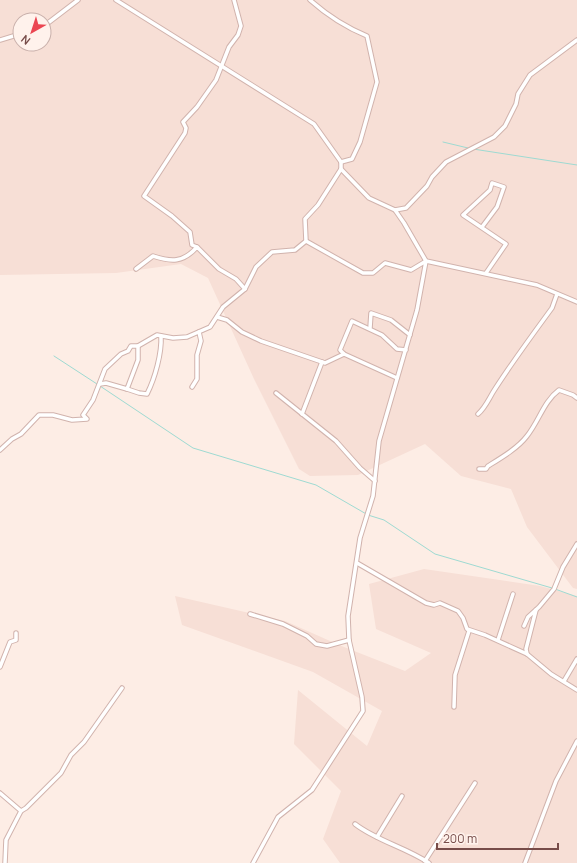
<svg xmlns="http://www.w3.org/2000/svg" width="577" height="863" font-family="Manrope,sans-serif">
  <rect width="100%" height="100%" fill="#fdede5"/>
  <g fill="#f7dfd6" fill-rule="evenodd">
    <path d="M0 0H577V589L573 588 527 527 511 489 461 476 425 444 358 475 310 476 299 469 254 379 208 278 181 264 116 273 0 275ZM20 20H44V44H20Z"/>
    <polygon points="424,569 540,586 577,596 577,863 340,863 323,839 341,791 294,744 298,690 367,746 382,711 313,672 182,625 175,596 285,621 339,645 405,671 431,653 376,629 369,584"/>
  </g>
  <g fill="none" stroke-linecap="round" stroke-linejoin="round">
    <g stroke="#9edad2" stroke-width="1">
      <polyline points="443,142 468,148"/>
      <polyline points="473,149 577,165"/>
      <polyline points="54,356 97,384"/>
      <polyline points="100,386 193,448 316,485 368,515 384,520 435,554 552,588"/>
      <polyline points="555,589 577,597"/>
    </g>
    <g stroke="#d1b3ad" stroke-width="5.5">
      <g id="street">
        <polyline points="116,0 314,124 341,162 341,169 369,198 395,210 404,223 426,261 537,285 577,302"/>
        <path d="M310 0C328 16 345 27 367 36L377 82 360 142 352 159 341 162"/>
        <polyline points="44,26 78,0"/>
        <polyline points="0,40 20,34"/>
        <polyline points="395,210 406,208 427,186 432,177 446,162 494,137 505,126 516,104 518,94 530,75 577,40"/>
        <polyline points="482,227 497,207 504,187 492,183 490,190 463,215 506,244 486,273"/>
        <polyline points="197,247 192,245 190,232 172,216 144,196 185,133 186,128 183,122 197,107 216,80 229,47 238,35 241,26 234,0"/>
        <path d="M136 269 153 256C171 262 183 263 197 247L219 269 236 279 245 289"/>
        <polyline points="217,317 227,320 242,332 261,341 325,363 344,354 397,378"/>
        <polyline points="370,328 371,313 391,320 410,335"/>
        <polyline points="344,354 340,350 352,321 382,335 397,349 406,350"/>
        <polyline points="100,384 106,383 127,389 138,360 138,346"/>
        <polyline points="192,387 197,379 197,355 201,341 199,332"/>
        <path d="M127 389 139 393 147 394C155 378 162 353 161 336"/>
        <polyline points="276,393 336,441 360,468 375,481"/>
        <polyline points="302,414 322,362"/>
        <path d="M478 414C486 407 489 398 495 389 513 361 533 334 552 308L557 294"/>
        <polyline points="0,450 12,439 21,434 39,415 53,415 72,420 87,419 83,415 93,400 105,369 121,354 128,351 131,346 138,346 157,335 173,338 187,337 210,327 223,307 245,289 256,267 272,252 295,250 306,241 305,219 318,205 341,169"/>
        <path d="M479 469H486L488 466C501 458 518 448 527 436 539 421 544 401 559 390L573 395 577 398"/>
        <polyline points="357,563 426,603 434,605 440,603 458,611 463,618 467,629 485,635 527,654 551,674 577,690"/>
        <polyline points="250,614 283,624 307,636 316,644 327,646 349,640"/>
        <polyline points="524,626 528,617 539,607 554,589 563,567 577,544"/>
        <polyline points="498,640 513,594"/>
        <polyline points="527,654 526,649 536,610"/>
        <polyline points="0,667 10,642 16,640 16,633"/>
        <polyline points="564,681 577,659"/>
        <polyline points="454,707 455,675 469,631"/>
        <polyline points="0,793 21,811 6,840 5,863"/>
        <polyline points="21,811 26,808 61,773 71,755 84,742 122,688"/>
        <path d="M355 824C377 841 405 847 429 863"/>
        <polyline points="377,837 402,796"/>
        <polyline points="425,861 475,783"/>
        <polyline points="253,863 278,817 312,790 363,711 362,697 349,640 348,616 360,538 373,496 379,441 417,310 426,261 411,270 385,263 373,273 363,273 306,241"/>
        <polyline points="525,863 556,781 577,741"/>
      </g>
    </g>
    <use href="#street" stroke="#fff" stroke-width="3.5"/>
  </g>
  <g transform="translate(32 32) rotate(219)"><circle r="19" fill="#fff2ec" stroke="#c9b0ab"/>
  <path d="M0-3L7 15L0 10L-7 15Z" fill="#eb4652"/>
  <text y="-6" font-size="11" font-weight="bold" text-anchor="middle" fill="#774c49">N</text>
  </g>
  <path d="M437 843v6h121v-6" fill="none" stroke="#774c49" stroke-width="2"/>
  <text x="443" y="843" font-size="12" fill="#774c49" stroke="#fff2ec" stroke-width="3" paint-order="stroke">200 m</text>
</svg>
